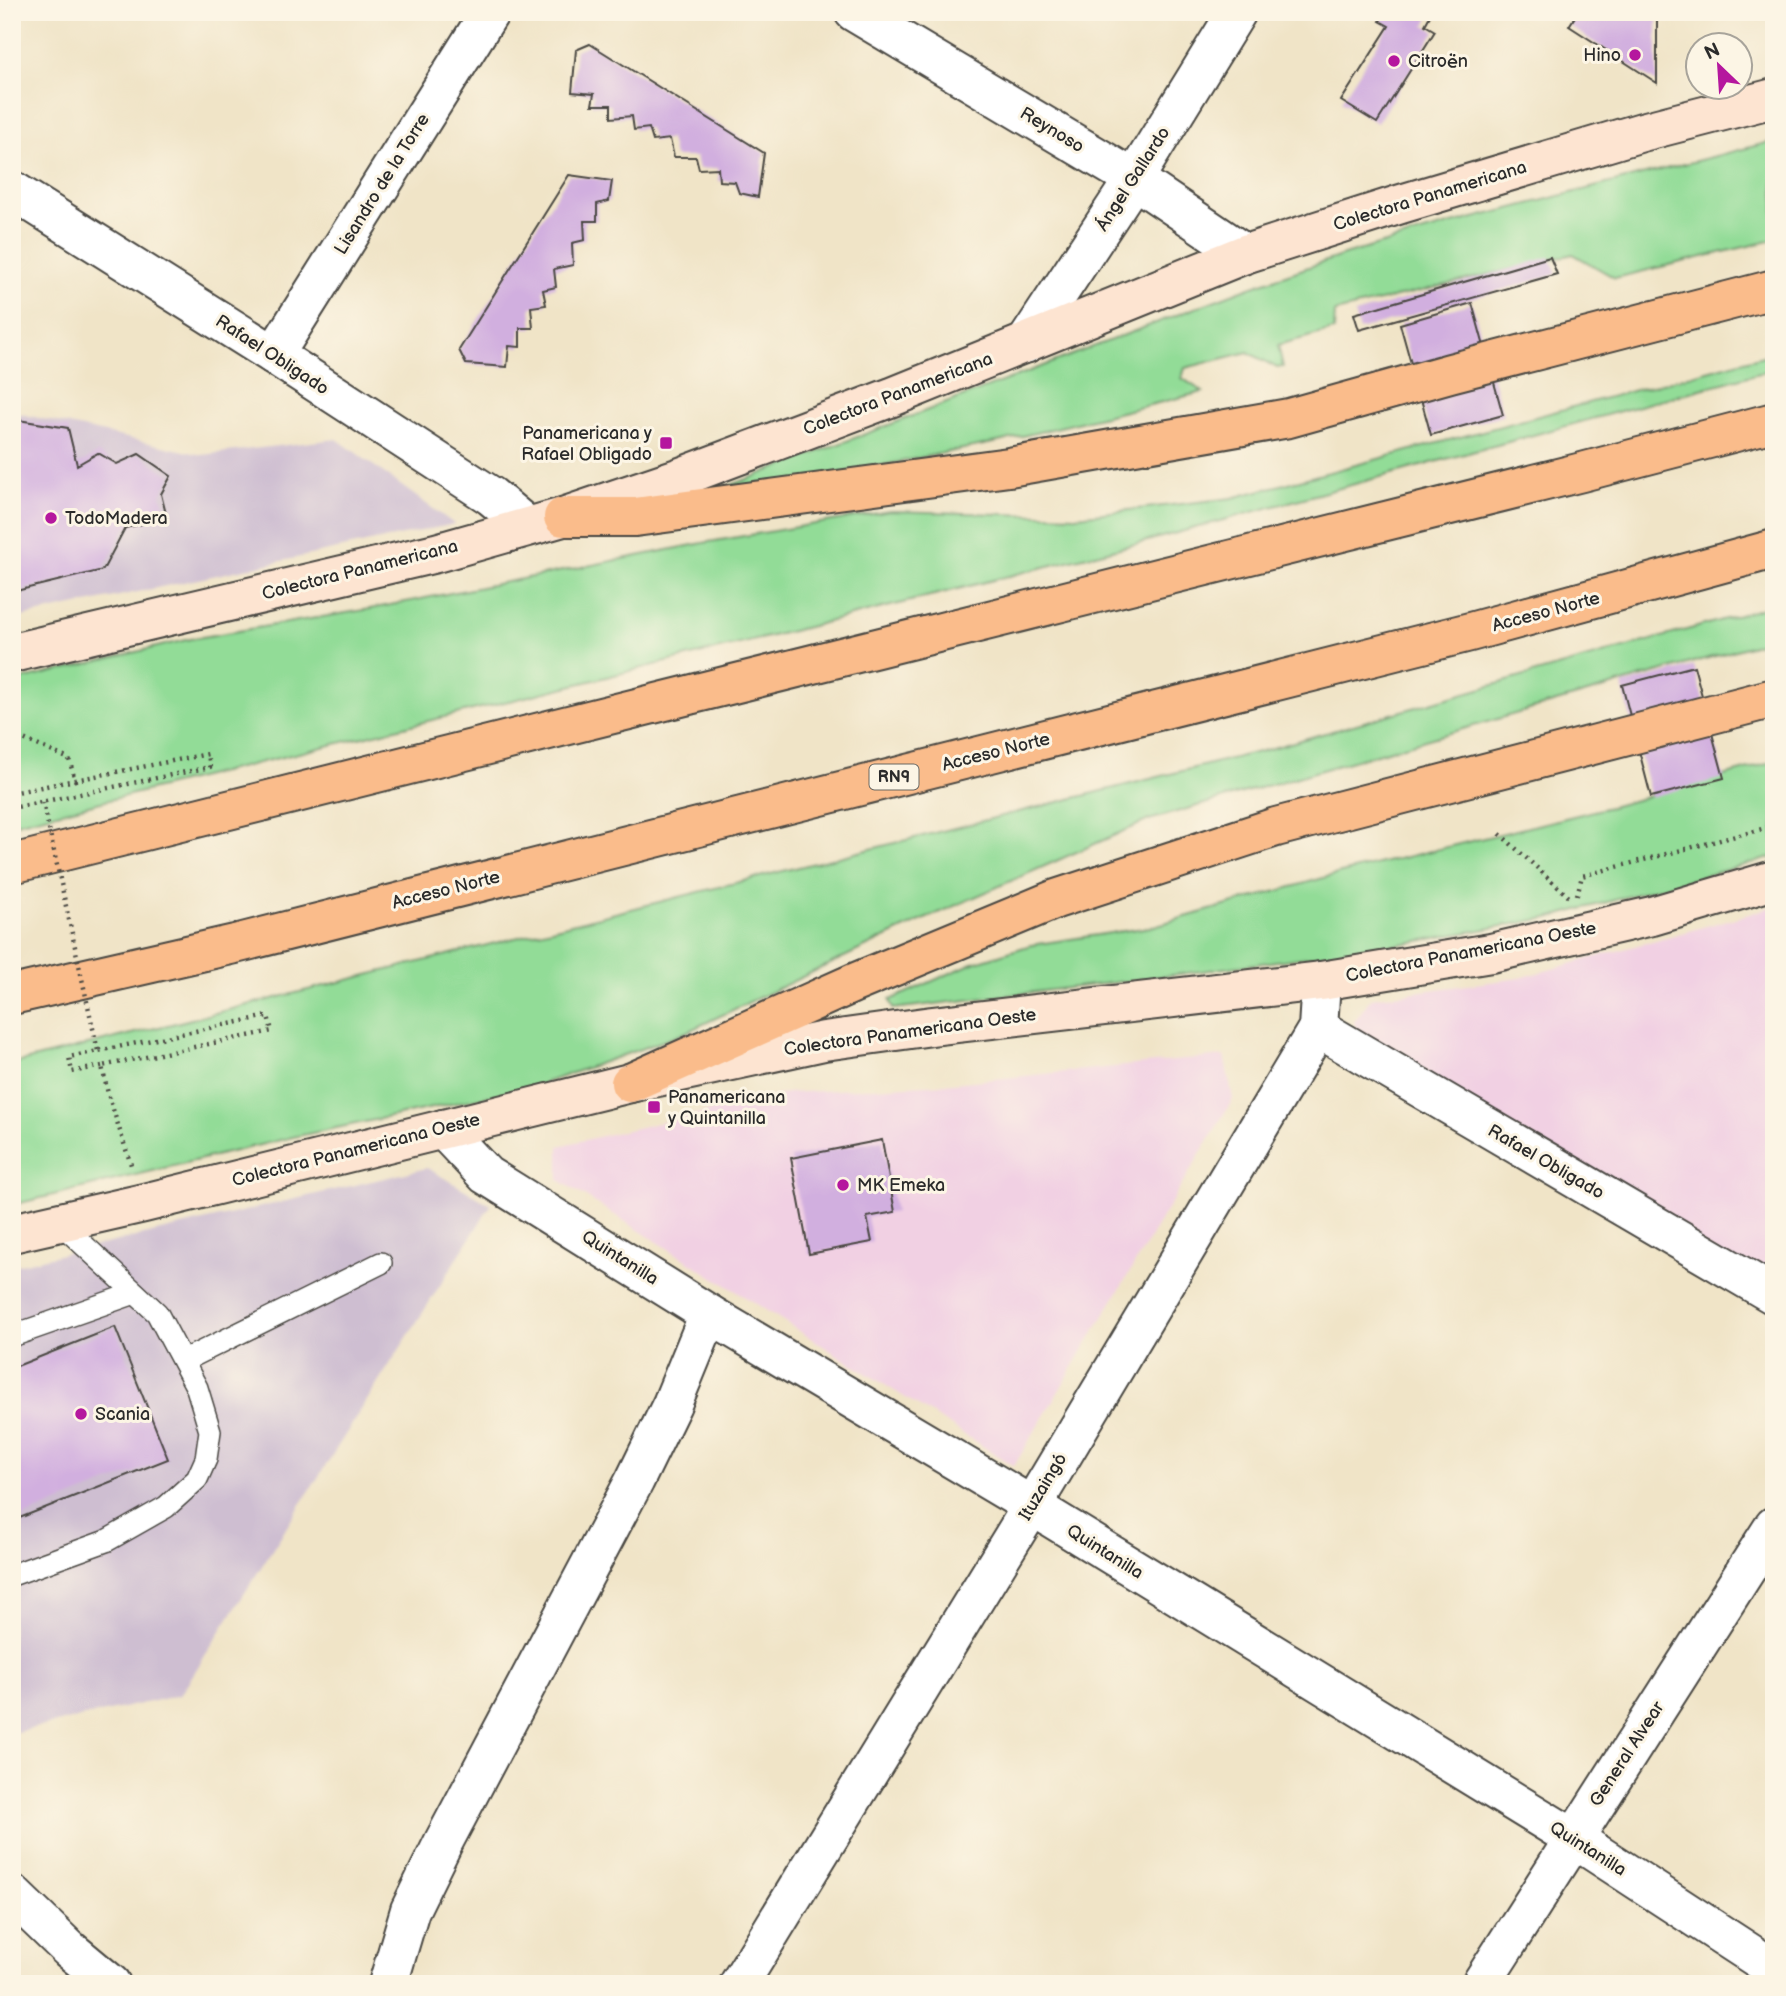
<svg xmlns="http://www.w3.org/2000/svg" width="1786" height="1996" font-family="'Balsamiq Sans',sans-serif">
  <rect width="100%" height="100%" fill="#fcf5e5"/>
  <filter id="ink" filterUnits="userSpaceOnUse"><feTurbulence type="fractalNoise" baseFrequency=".0143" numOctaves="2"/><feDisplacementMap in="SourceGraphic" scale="14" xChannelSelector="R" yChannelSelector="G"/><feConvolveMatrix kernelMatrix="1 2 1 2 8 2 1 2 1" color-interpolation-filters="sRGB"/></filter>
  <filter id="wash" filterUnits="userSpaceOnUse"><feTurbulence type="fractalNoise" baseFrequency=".00686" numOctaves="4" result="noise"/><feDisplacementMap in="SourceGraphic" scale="28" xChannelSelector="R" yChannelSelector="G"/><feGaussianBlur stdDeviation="1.57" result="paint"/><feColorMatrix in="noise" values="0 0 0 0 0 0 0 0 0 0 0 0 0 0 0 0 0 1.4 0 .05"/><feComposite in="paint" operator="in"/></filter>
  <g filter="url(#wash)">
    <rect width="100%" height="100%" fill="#f0e4c7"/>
    <g fill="#f1d0e3">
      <polygon points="1774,906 1774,1286 1361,1045 1354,1022 1371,998 1520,978 1746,915"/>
      <polygon points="1224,1056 1233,1099 1014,1466 559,1180 559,1146 787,1093 944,1084"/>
    </g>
    <g fill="#cebed1">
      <polygon points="12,412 202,455 337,439 454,524 12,619"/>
      <polygon points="427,1168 491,1205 180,1695 12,1733 12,1266"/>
    </g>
    <g fill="#92dc97" stroke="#5e8461" stroke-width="2">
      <polygon points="1774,141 1774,240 1615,278 1573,254 1335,312 1334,330 1278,345 1283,367 1277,368 1248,352 1185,368 1182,378 1203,392 998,442 755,491 716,491 1250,287 1347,254 1470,219"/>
      <polygon points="1774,353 1774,369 1151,540 792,631 12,824 12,682 190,639 370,609 703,543 890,511 1077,516 1232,498"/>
      <polygon points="1774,605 1774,639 1149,820 916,923 680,1035 533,1087 293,1137 12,1205 12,1064 1262,751"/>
      <polygon points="1774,762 1774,857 1548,918 1390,946 1127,981 893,1009 890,1000 973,963 1031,945 1150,927 1341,873 1614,806"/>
    </g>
    <g id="blocks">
      <g fill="#d1afdf">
        <polygon points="1385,12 1432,12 1425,25 1435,31 1377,123 1341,101 1389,26 1380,21"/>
        <polygon points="1578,12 1657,12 1657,83 1569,26"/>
        <polygon points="590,44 764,153 758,197 739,193 735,182 719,181 718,168 699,169 696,157 674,157 670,139 653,141 649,128 634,130 632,116 611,118 611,105 592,105 594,94 572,92 576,50"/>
        <polygon points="569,175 612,181 609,201 597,204 597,221 584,221 585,240 572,243 573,265 554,269 556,287 543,290 546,305 531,307 533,328 520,328 520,347 509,346 507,367 466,364 459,350"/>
        <polygon points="1550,257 1557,274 1359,330 1354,314"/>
        <polygon points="1472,303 1503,415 1431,435 1400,324"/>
        <polygon points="12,419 68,428 77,465 98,453 117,464 139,454 171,476 161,494 167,518 125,528 103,570 12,592"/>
        <polygon points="1694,666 1724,778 1651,797 1622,685"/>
        <polygon points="882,1140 895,1212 867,1217 872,1242 809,1254 791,1158"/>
        <polygon points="115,1327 168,1459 12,1521 12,1368"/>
      </g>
    </g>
  </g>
  <g filter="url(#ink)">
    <use href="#blocks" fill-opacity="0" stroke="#494742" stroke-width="2"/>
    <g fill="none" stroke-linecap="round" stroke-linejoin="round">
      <g stroke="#494742" stroke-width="24">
        <g id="lane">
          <polyline points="12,1336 135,1293"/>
          <polyline points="183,1361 381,1263"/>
          <polyline points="12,1575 106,1541 166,1507 197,1479 206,1459 210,1431 197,1388 157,1313 60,1223"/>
        </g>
      </g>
      <g stroke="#494742" stroke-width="42">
        <g id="street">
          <polyline points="854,12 1134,179 1245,254"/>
          <polyline points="12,190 274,355 491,496 527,526"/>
          <polyline points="1025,344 1134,179 1237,12"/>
          <polyline points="274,355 490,12"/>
          <polyline points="1318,1028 1774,1295"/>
          <polyline points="443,1129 486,1175 709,1314 1032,1506 1573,1838 1774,1969"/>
          <polyline points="12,1894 69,1949 111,1984"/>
          <polyline points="388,1984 410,1910 444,1841 635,1480 672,1404 709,1314"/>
          <polyline points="739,1984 1032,1506 1318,1028 1321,981"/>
          <polyline points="1481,1984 1774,1526"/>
        </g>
      </g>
      <g stroke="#494742" stroke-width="42">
        <g id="secondary">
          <polyline points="12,653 436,553 563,517 681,477 892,397 1245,254 1401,204 1642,132 1774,98"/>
          <polyline points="12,1233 144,1203 630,1083 824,1041 932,1026 1321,981 1491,953 1652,916 1774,880"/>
        </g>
      </g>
      <g stroke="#494742" stroke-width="42">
        <g id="highway">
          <polyline points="563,517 635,517 1009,467 1289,418 1450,373 1774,289"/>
          <polyline points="12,864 1582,472 1774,422"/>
          <polyline points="12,995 235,944 1470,632 1774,549"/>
          <polyline points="630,1083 854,983 1056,899 1276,827 1774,698"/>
        </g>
      </g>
      <g stroke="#494742" stroke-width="4.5" stroke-dasharray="2 5" stroke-linecap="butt">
        <polyline points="12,734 69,759 75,780 208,754 210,767 12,808"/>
        <polyline points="12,793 75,780"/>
        <polyline points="1500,834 1569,897"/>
        <polyline points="1577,895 1582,876 1774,826"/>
        <polyline points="102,1066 72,1072 69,1057 268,1016 272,1031 102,1066 108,1094 132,1168"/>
      </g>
      <use href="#lane" stroke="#fff" stroke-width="21"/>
      <use href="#street" stroke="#fff" stroke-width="38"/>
      <use href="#secondary" stroke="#fde4d1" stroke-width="38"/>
      <use href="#highway" stroke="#fabc8b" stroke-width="38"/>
      <polyline stroke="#494742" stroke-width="4.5" stroke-dasharray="2 5" stroke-linecap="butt" points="43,802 98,1051"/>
    </g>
  </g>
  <g fill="#b5179e" stroke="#fcf5e5" stroke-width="2.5">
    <circle cx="1635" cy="55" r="7"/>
    <circle cx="1394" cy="61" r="7"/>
    <rect x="659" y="436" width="14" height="14" rx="3.5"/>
    <circle cx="51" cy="518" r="7"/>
    <rect x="647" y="1100" width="14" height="14" rx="3.5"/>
    <circle cx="843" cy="1185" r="7"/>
    <circle cx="81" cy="1414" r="7"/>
  </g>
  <g text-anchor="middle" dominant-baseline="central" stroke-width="6" stroke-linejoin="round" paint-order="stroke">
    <rect fill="#fcf5e5" stroke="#6a6863" stroke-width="2" x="869.5" y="764.5" width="49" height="25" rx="5"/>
    <g font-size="16" font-weight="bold" fill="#2b2b2b">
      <text x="894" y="777">RN9</text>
    </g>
    <g font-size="18" fill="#2b2b2b" stroke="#fcf5e5" text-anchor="start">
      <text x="1621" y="55" text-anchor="end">Hino</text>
      <text x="1408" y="61">Citroën</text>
      <text x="652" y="433" text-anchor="end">Panamericana y<tspan x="652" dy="21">Rafael Obligado</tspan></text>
      <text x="65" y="518">TodoMadera</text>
      <text x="668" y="1097">Panamericana<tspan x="668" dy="21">y Quintanilla</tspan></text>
      <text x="857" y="1185">MK Emeka</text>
      <text x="95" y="1414">Scania</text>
    </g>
    <g font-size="18" fill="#2b2b2b" stroke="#fcf5e5">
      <text transform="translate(1052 130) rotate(31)">Reynoso</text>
      <text transform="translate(1133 179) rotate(-57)">Ángel Gallardo</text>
      <text transform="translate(382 184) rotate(-58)">Lisandro de la Torre</text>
      <text transform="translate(1430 196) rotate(-17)">Colectora Panamericana</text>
      <text transform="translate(272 355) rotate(33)">Rafael Obligado</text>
      <text transform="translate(898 394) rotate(-21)">Colectora Panamericana</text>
      <text transform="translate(360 570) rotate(-14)">Colectora Panamericana</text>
      <text transform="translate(1546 612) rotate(-15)">Acceso Norte</text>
      <text transform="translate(996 752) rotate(-14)">Acceso Norte</text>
      <text transform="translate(446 890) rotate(-14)">Acceso Norte</text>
      <text transform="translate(1471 952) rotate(-11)">Colectora Panamericana Oeste</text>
      <text transform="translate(910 1032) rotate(-8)">Colectora Panamericana Oeste</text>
      <text transform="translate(356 1150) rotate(-14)">Colectora Panamericana Oeste</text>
      <text transform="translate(1546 1162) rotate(30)">Rafael Obligado</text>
      <text transform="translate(620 1258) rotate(32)">Quintanilla</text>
      <text transform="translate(1043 1487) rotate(-59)">Ituzaingó</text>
      <text transform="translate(1105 1552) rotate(32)">Quintanilla</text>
      <text transform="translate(1627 1754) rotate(-57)">General Alvear</text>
      <text transform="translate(1588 1849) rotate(32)">Quintanilla</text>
    </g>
  </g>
  <rect width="1786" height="1996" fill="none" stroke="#fcf5e5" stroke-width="42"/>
  <g transform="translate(1719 66) rotate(335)"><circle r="33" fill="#fcf5e5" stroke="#a8a49b" stroke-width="2"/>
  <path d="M0-5L12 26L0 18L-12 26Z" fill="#b5179e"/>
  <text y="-10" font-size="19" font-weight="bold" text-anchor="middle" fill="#2b2b2b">N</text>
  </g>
</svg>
